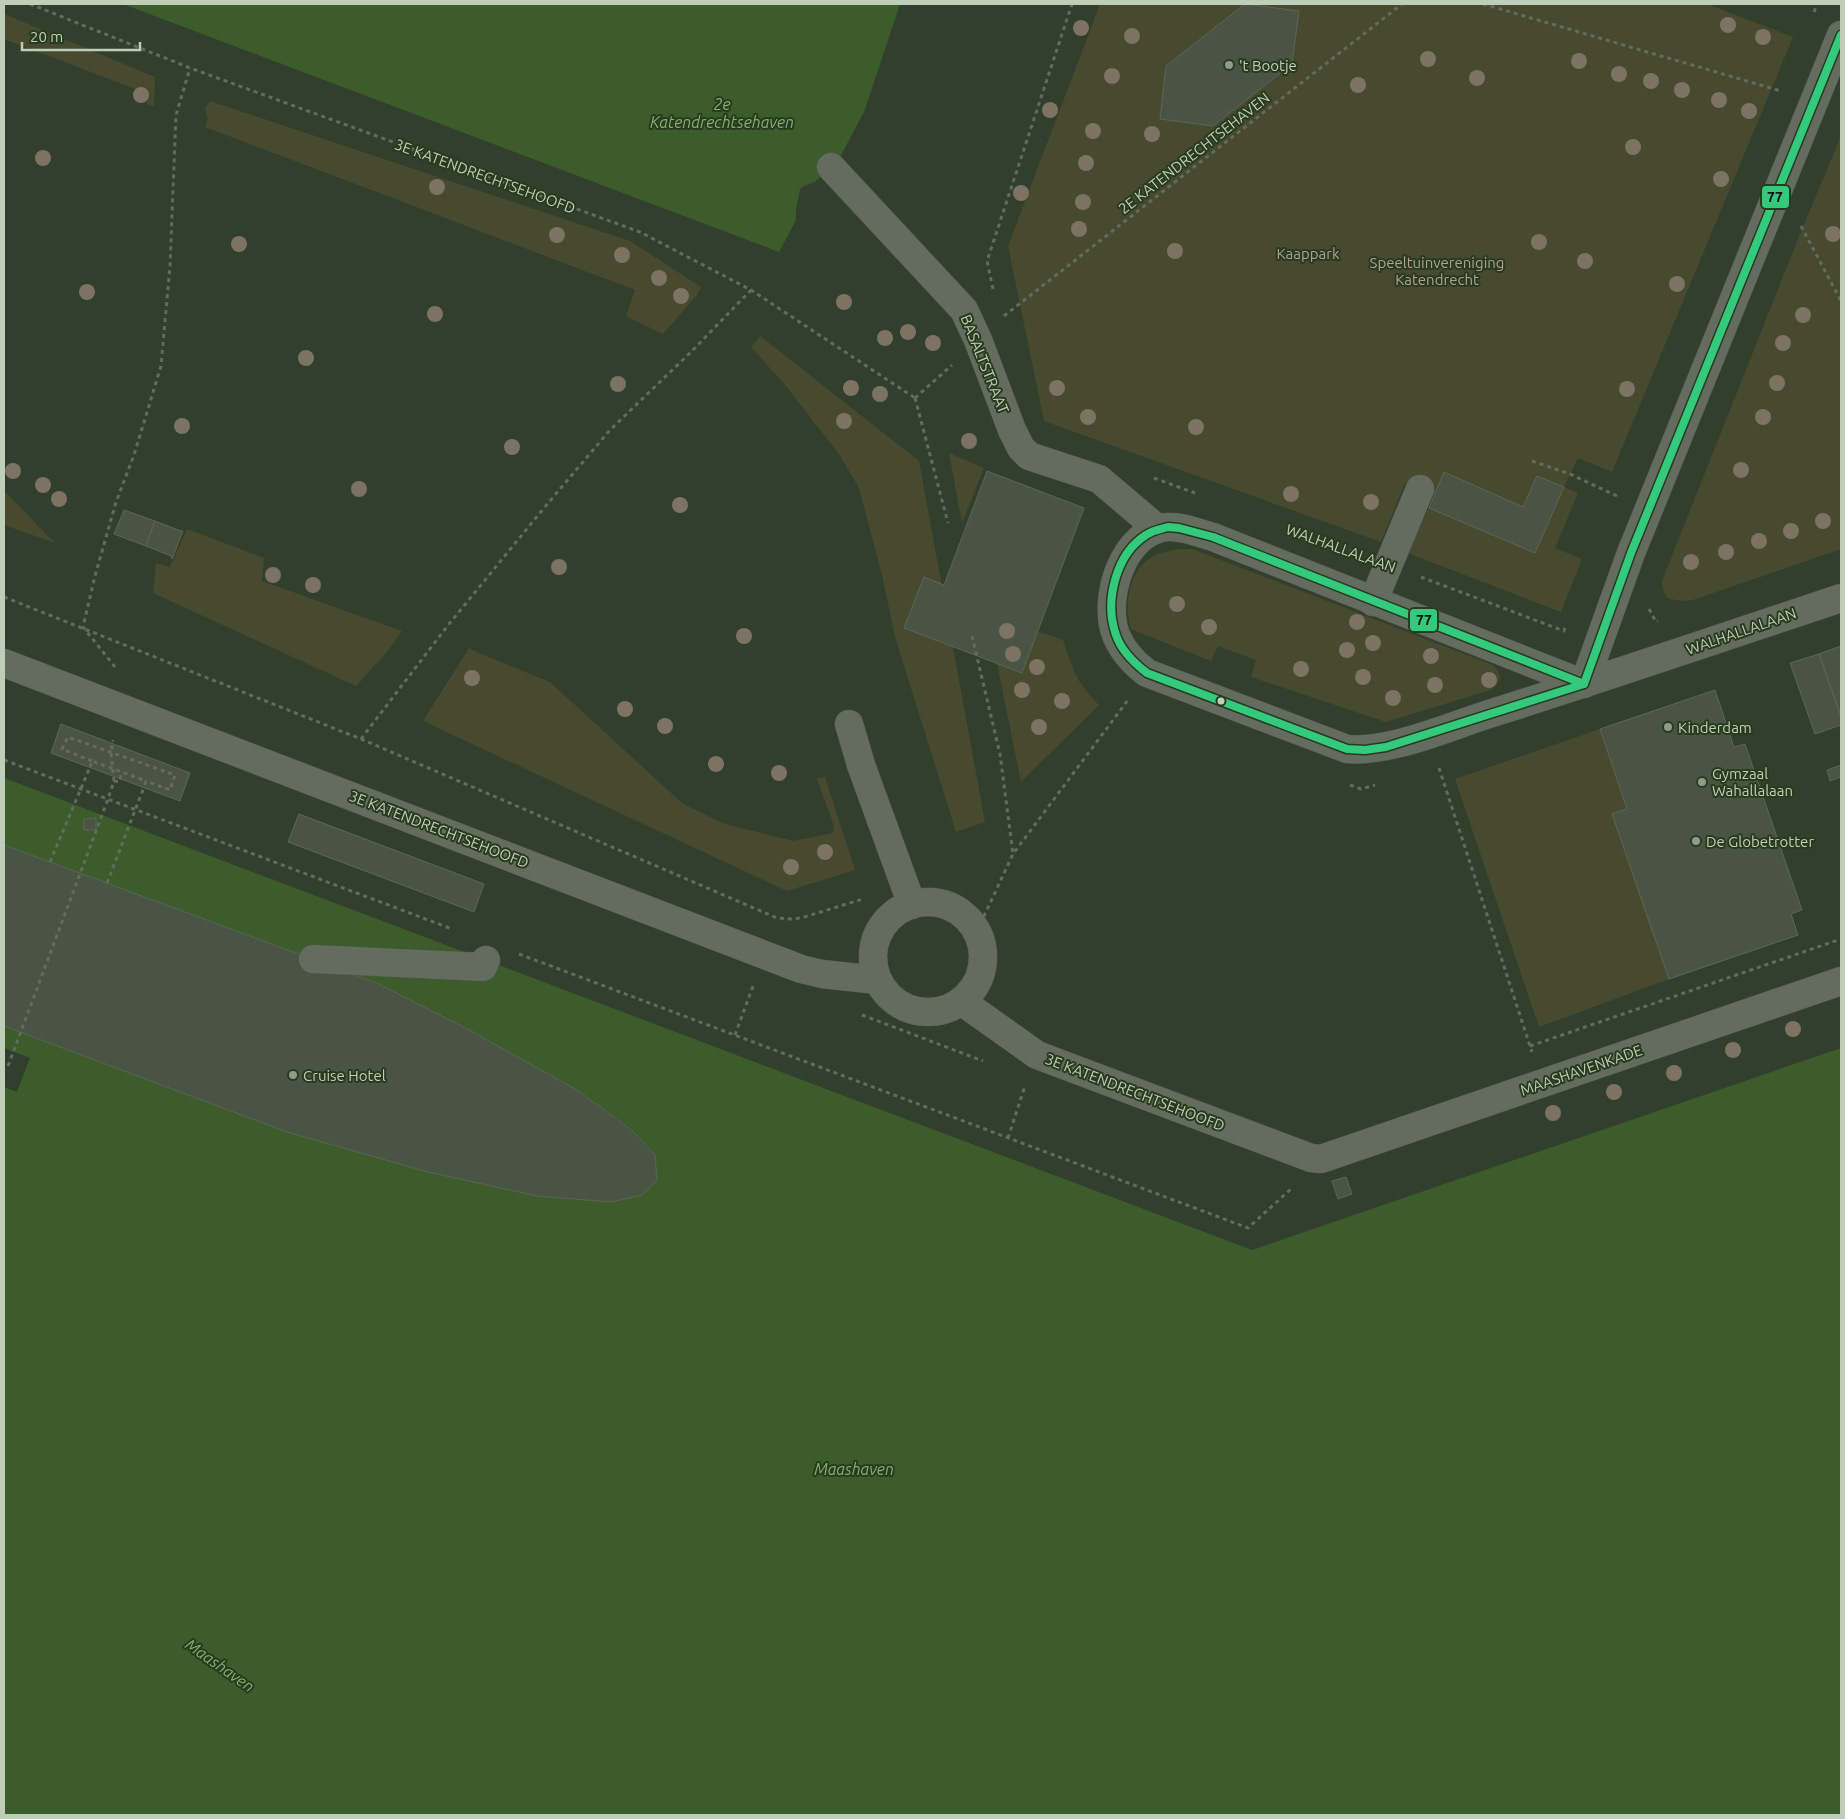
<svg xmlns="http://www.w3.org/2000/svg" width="1845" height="1819" font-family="Ubuntu,sans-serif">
  <rect width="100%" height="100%" fill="#333f2d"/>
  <g fill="#484a2f">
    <polygon points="1100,4 1707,4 1793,37 1612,472 1578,458 1564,487 1578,493 1555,548 1582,559 1561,612 1408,553 1434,496 1405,483 1381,542 1044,421 1008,246"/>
    <polygon points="4,14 155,77 154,106 147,104 146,93 4,39"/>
    <polygon points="210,101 630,241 701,287 697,295 663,334 626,316 635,290 205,127 208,119 205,109"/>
    <polygon points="1841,136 1841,549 1693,600 1684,601 1669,599 1664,593 1662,581 1798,239"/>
    <polygon points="760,336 919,461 985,822 956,832 895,637 882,575 859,488 839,454 785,385 751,347"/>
    <polygon points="949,453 984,468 962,523"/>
    <polygon points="4,491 55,543 4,525"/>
    <polygon points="187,529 264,558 262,581 402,631 387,652 356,686 153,593 156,563 170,567"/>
    <path d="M1179 549H1192L1493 665 1498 671 1500 679 1496 686 1490 690 1386 722 1251 677 1256 660 1218 646 1211 661 1131 629C1124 608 1128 573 1149 559 1157 553 1169 551 1179 549Z"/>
    <path d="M987 614 1063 640C1072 669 1077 683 1099 705L1021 782Z"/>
    <polygon points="469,648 481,654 550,682 683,804 725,824 793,841 833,833 834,826 817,779 825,777 855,870 787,891 423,721"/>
    <polygon points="1600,729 1683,974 1539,1027 1455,779"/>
  </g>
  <g fill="#3d5c2c">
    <polygon points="123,4 900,4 864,112 840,157 815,182 804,186 800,189 796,208 796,220 779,252"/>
    <polygon points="4,778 1252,1250 1841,1048 1841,1815 4,1815 4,1026 287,1132 428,1172 537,1196 611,1202 642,1195 657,1180 655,1155 634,1131 577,1090 471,1031 378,983 4,845"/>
  </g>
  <polygon fill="#333f2d" points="4,1048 30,1058 17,1092 4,1087"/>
  <g fill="#4a5445" stroke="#5b6656">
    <polygon points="1245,4 1299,11 1292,64 1213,126 1160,119 1166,66"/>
    <polygon points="987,471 1084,508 1022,673 904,628 924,577 944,585"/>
    <polygon points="1444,472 1523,507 1537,476 1564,487 1535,553 1429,508"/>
    <polygon points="124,510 155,521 146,546 114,534"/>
    <polygon points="155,521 181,531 183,531 172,559 171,556 146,546"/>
    <polygon points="1841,646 1841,716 1819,654"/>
    <polygon points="1819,654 1841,717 1841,725 1815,734 1790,663"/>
    <polygon points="1715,690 1734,747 1745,744 1802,910 1791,914 1798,935 1669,979 1612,814 1627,809 1600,729"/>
    <polygon points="61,724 190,773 180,801 51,753"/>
    <polygon points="1841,765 1841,777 1830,781 1827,770"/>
    <polygon points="299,814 484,884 474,912 288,842"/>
    <polygon points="96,818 96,830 84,830 84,819"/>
    <polygon points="4,845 377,983 471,1031 577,1090 633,1131 655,1155 657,1180 642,1195 611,1202 537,1196 428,1172 287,1132 4,1026"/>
    <polygon points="1346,1177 1352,1194 1338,1199 1332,1181"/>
  </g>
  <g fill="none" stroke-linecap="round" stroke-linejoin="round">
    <g stroke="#50594c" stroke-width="29">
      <g id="minor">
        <polyline points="831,167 964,310 978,340 1012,430 1021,448 1029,456 1099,479 1158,529"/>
        <polyline points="1373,602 1420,489"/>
        <polyline points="4,663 801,969 822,974 878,980"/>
        <path d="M1584 684 1213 537C1199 533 1182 526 1168 527 1123 530 1102 599 1116 635 1122 650 1135 664 1147 673L1347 749C1390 753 1448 727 1489 714 1607 677 1724 637 1841 598"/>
        <polyline points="1584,684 1631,553 1841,35"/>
        <polyline points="849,724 861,765 912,905"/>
        <circle cx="928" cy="957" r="55"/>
        <polyline points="313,959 483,967 486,960"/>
        <polyline points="961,1001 1037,1055 1311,1158 1321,1159 1841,981"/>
      </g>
    </g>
    <g stroke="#636b5d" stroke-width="3" stroke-dasharray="4 4" stroke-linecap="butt">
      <polyline points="30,4 190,68 640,232 751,290 915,398"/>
      <polyline points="1483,4 1781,91"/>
      <polyline points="1814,12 1817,4"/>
      <polyline points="1801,226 1841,301"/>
      <polyline points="993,289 987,261 1072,4"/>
      <polyline points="1004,316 1402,4"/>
      <polyline points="915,398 952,365"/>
      <polyline points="915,398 948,523"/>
      <polyline points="1532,461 1570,474 1617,496"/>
      <polyline points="1154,478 1195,493"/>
      <polyline points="1335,545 1357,553"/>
      <polyline points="1421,577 1564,631 1565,627"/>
      <polyline points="4,597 361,739 777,918 791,919 801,918 863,899"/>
      <polyline points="1649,609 1656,622 1658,621"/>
      <polyline points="972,636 1000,754 1013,854"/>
      <polyline points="115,667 83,627 95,576 116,502 134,455 161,366 170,266 176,115 190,68"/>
      <polyline points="361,739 449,624 544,508 610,430 691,352 751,290"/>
      <polyline points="4,760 452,929"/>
      <polyline points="92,761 62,749 68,737 175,775 170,790 146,781"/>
      <polyline points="90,767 92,761 146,781 144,787"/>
      <polyline points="1439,768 1532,1052"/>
      <polyline points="114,781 119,782 122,772"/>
      <polyline points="1350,785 1361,789 1375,785"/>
      <polyline points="977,931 1013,854 1128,700"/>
      <polyline points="519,954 1248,1228 1292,1188"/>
      <polyline points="862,1015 983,1061"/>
      <polyline points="735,1035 753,986"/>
      <polyline points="1530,1046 1841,939"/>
      <polyline points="8,1066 108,799 114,781 111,753 113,740"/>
      <polyline points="1008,1138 1025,1086"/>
    </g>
    <use href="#minor" stroke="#636c5e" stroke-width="28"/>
    <g stroke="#636b5d" stroke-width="3" stroke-dasharray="4 4" stroke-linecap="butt">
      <polyline points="50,862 90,767"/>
      <polyline points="107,883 144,787"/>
    </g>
    <g stroke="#283b1f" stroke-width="11">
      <g id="bus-1">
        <path d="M1168 527 1179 528 1213 537 1584 684 1386 747 1365 750 1347 749 1147 673C1134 663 1121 650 1116 635 1104 601 1116 554 1146 535 1153 530 1161 529 1168 527Z"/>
        <polyline points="1584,684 1631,553 1841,35"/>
      </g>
    </g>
    <use href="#bus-1" stroke="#33ca7d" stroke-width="8"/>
  </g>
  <g fill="#7c7365">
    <circle cx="1728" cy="25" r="8"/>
    <circle cx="1081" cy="28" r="8"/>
    <circle cx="1132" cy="36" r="8"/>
    <circle cx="1763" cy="37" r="8"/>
    <circle cx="1428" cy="59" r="8"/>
    <circle cx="1579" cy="61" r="8"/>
    <circle cx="1619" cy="74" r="8"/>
    <circle cx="1112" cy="76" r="8"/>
    <circle cx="1477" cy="78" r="8"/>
    <circle cx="1651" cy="81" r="8"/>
    <circle cx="1358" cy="85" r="8"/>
    <circle cx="1682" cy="90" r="8"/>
    <circle cx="141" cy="95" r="8"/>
    <circle cx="1719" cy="100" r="8"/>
    <circle cx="1050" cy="110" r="8"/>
    <circle cx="1749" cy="111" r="8"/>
    <circle cx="1093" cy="131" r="8"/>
    <circle cx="1152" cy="134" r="8"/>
    <circle cx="1633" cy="147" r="8"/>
    <circle cx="43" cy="158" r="8"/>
    <circle cx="1086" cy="163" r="8"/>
    <circle cx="1721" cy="179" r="8"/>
    <circle cx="437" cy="187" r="8"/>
    <circle cx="1021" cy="193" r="8"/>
    <circle cx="1083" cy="202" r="8"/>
    <circle cx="1079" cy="229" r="8"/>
    <circle cx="1833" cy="234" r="8"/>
    <circle cx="557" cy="235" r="8"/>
    <circle cx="1539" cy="242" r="8"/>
    <circle cx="239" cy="244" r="8"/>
    <circle cx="1175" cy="251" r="8"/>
    <circle cx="622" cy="255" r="8"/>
    <circle cx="1585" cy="261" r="8"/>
    <circle cx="659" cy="278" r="8"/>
    <circle cx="1677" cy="284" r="8"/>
    <circle cx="87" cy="292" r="8"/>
    <circle cx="681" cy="296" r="8"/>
    <circle cx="844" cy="302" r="8"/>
    <circle cx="435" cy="314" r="8"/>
    <circle cx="1803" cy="315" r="8"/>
    <circle cx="908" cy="332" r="8"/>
    <circle cx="885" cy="338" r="8"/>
    <circle cx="933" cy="343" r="8"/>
    <circle cx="1783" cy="343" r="8"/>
    <circle cx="306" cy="358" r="8"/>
    <circle cx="1777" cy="383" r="8"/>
    <circle cx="618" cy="384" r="8"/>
    <circle cx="851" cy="388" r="8"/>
    <circle cx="1057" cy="388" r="8"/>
    <circle cx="1627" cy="389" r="8"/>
    <circle cx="880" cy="394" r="8"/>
    <circle cx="1088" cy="417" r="8"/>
    <circle cx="1763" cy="417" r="8"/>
    <circle cx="844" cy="421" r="8"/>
    <circle cx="182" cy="426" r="8"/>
    <circle cx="1196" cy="427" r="8"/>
    <circle cx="969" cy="441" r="8"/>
    <circle cx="512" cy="447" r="8"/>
    <circle cx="1741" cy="470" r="8"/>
    <circle cx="13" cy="471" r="8"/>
    <circle cx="43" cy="485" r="8"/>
    <circle cx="359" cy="489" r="8"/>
    <circle cx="1291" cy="494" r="8"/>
    <circle cx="59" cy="499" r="8"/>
    <circle cx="1371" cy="502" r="8"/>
    <circle cx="680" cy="505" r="8"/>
    <circle cx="1823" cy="521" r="8"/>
    <circle cx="1791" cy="531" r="8"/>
    <circle cx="1759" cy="541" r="8"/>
    <circle cx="1726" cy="552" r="8"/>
    <circle cx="1691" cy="562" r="8"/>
    <circle cx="559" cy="567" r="8"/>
    <circle cx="273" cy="575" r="8"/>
    <circle cx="313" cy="585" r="8"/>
    <circle cx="1177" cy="604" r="8"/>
    <circle cx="1357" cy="622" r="8"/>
    <circle cx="1209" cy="627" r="8"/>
    <circle cx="1007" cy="631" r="8"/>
    <circle cx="744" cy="636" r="8"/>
    <circle cx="1373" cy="643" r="8"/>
    <circle cx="1347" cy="650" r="8"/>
    <circle cx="1013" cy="654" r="8"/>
    <circle cx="1431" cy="656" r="8"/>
    <circle cx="1037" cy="667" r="8"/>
    <circle cx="1301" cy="669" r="8"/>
    <circle cx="1363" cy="677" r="8"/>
    <circle cx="472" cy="678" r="8"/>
    <circle cx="1489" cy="680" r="8"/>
    <circle cx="1435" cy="685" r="8"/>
    <circle cx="1022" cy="690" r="8"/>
    <circle cx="1393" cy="698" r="8"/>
    <circle cx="1062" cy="701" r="8"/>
    <circle cx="625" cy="709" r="8"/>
    <circle cx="665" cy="726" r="8"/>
    <circle cx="1039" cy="727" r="8"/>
    <circle cx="716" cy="764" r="8"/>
    <circle cx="779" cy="773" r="8"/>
    <circle cx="825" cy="852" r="8"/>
    <circle cx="791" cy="867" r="8"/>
    <circle cx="1793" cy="1029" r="8"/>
    <circle cx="1733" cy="1050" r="8"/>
    <circle cx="1674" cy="1073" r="8"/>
    <circle cx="1614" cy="1092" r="8"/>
    <circle cx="1553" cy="1113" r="8"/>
  </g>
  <g fill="#8e9c88" stroke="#283b1f" stroke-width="2">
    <circle cx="1229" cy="65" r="5"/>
    <circle cx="1668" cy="727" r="5"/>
    <circle cx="1702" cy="782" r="5"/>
    <circle cx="1696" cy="841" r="5"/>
    <circle cx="293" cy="1075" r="5"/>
  </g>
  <circle fill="#bfceb9" stroke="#283b1f" stroke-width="2" cx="1221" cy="701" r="4.5"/>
  <g text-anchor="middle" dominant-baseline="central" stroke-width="4" stroke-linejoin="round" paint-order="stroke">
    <g font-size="15" fill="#bfceb9" stroke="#283b1f" text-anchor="start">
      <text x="1239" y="65">'t Bootje</text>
      <text x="1678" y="727">Kinderdam</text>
      <text x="1712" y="773">Gymzaal<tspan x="1712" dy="17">Wahallalaan</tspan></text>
      <text x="1706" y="841">De Globetrotter</text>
      <text x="303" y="1075">Cruise Hotel</text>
    </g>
    <g font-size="15" fill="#bfceb9" stroke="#283b1f">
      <text transform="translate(1194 153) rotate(-38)">2E KATENDRECHTSEHAVEN</text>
      <text transform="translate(485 176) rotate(20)">3E KATENDRECHTSEHOOFD</text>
      <text transform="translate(985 364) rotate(68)">BASALTSTRAAT</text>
      <text transform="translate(1341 548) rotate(20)">WALHALLALAAN</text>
      <text transform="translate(1741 631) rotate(-19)">WALHALLALAAN</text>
      <text transform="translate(439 829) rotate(21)">3E KATENDRECHTSEHOOFD</text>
      <text transform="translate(1581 1070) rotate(-19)">MAASHAVENKADE</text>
      <text transform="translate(1135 1092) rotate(21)">3E KATENDRECHTSEHOOFD</text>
    </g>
    <g font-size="15" fill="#b89e92" stroke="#283b1f">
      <text x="1308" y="253">Kaappark</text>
      <text x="1437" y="262">Speeltuinvereniging<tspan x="1437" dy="17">Katendrecht</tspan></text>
    </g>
    <g font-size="16" font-style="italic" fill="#86af70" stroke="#283b1f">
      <text x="722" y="104">2e<tspan x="722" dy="18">Katendrechtsehaven</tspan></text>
      <text x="854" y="1469">Maashaven</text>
      <text transform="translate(220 1665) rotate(35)">Maashaven</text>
    </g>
  </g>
  <g stroke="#283b1f" stroke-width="2">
    <rect x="1761" y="185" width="29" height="24" rx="5" fill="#33ca7d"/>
    <rect x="1409" y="608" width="29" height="24" rx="5" fill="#33ca7d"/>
  </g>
  <g font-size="14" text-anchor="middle" font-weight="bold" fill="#111">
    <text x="1775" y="202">77</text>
    <text x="1424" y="625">77</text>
  </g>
  <rect width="1845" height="1819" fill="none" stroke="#bfceb9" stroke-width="10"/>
  <path d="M22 42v8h118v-8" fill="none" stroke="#bfceb9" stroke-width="2.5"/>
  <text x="30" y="42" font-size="15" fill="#bfceb9" stroke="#283b1f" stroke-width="4" paint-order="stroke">20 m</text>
</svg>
